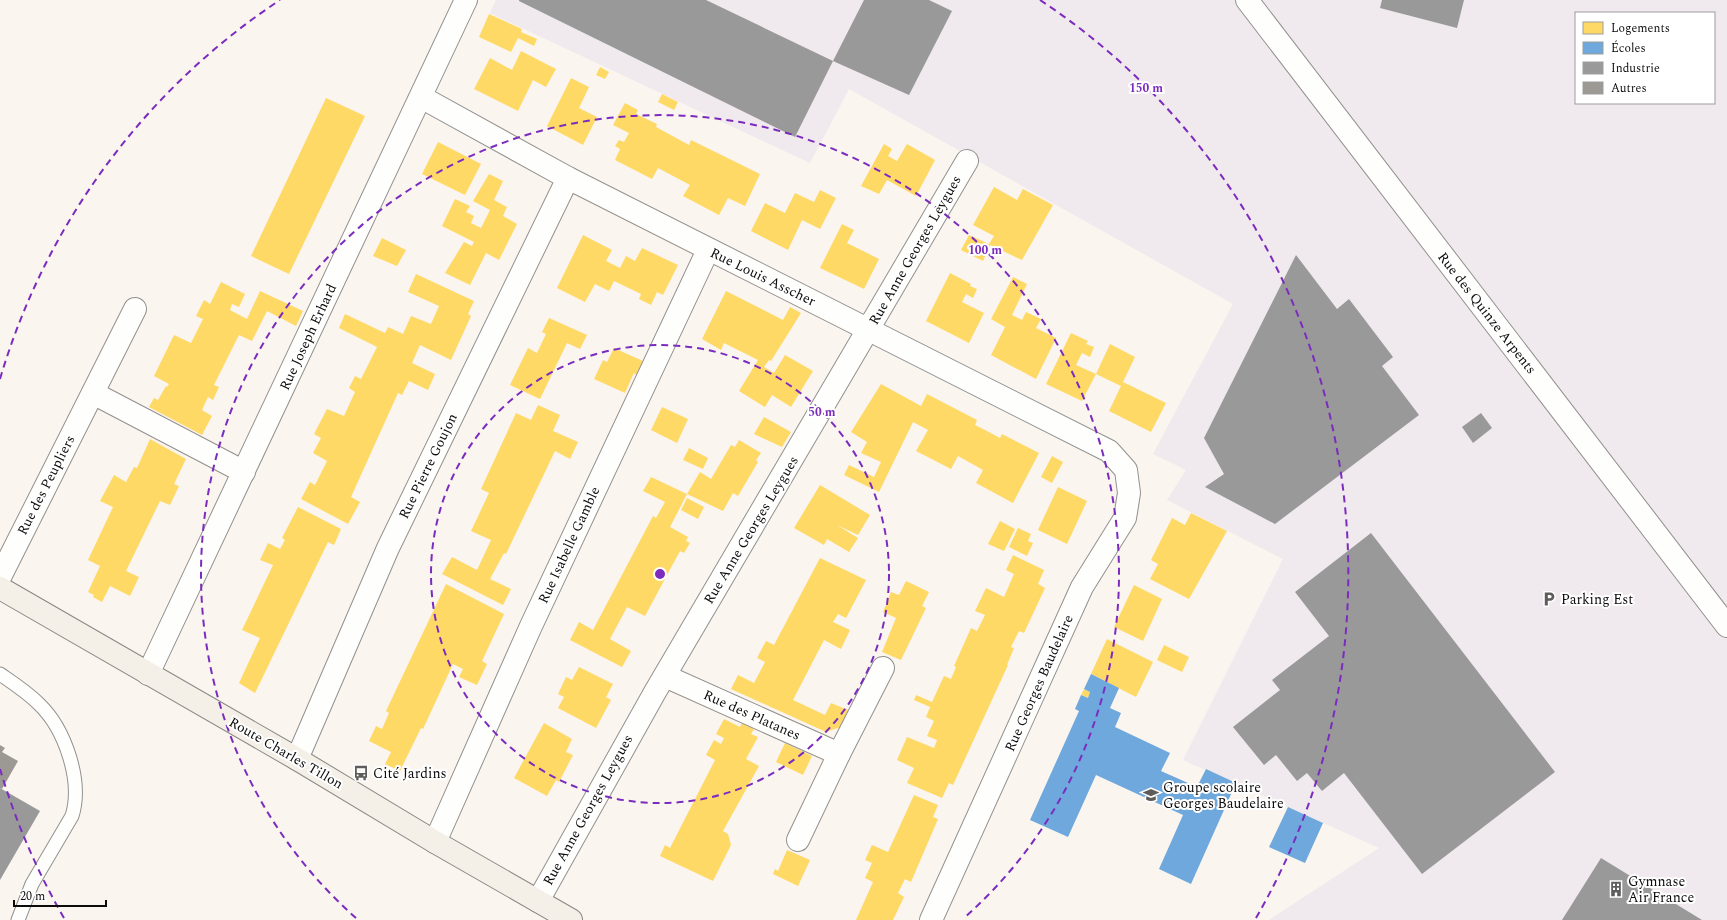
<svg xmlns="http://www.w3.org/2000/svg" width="1727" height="920" font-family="Spectral,serif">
  <rect width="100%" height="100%" fill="#faf5ef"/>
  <path fill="#f0e9ed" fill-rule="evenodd" d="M496 0H1727V920H1269L1379 848 1183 760 1283 559 1167 500 1186 470 1153 454 1233 304 849 89 810 163 490 13ZM1576 13H1714V103H1576Z"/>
  <g fill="#ffd966">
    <polygon points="489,14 522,29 521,32 537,39 534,46 518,38 511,52 479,37"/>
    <polygon points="521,51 556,69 546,87 533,80 518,111 474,89 490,58 512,70"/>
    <polygon points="600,67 609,72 605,79 596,75"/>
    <polygon points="571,78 589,87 579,108 597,117 583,145 547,126"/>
    <polygon points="662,94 678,102 674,110 658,102"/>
    <polygon points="326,98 365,116 289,274 251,256"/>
    <polygon points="625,103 638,110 636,114 657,124 656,127 689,145 691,140 760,174 745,206 728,198 719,215 683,196 690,185 658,168 652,179 615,160 620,149 615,146 619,140 624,142 629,133 613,125"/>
    <polygon points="438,142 481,164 465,195 422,174"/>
    <polygon points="884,144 892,149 888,156 897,161 907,144 935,160 916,196 887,180 879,194 861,186"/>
    <polygon points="489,174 503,181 494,200 507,207 503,216 517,224 499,260 486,253 470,285 445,273 464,242 472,246 474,242 442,226 455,199 470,206 466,212 474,216 471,223 481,228 490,210 473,201"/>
    <polygon points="994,187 1017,200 1023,189 1053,205 1022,260 990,245 983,261 961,250 969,235 989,244 994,236 973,225"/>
    <polygon points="820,190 836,198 820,229 802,220 788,250 751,231 765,203 785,213 795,193 814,202"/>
    <polygon points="842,224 854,230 847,243 879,259 864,289 820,268"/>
    <polygon points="583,235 612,250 606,261 620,268 626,256 635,261 642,248 678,265 663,295 657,292 651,305 639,299 641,294 614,281 609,291 595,284 585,302 557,288"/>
    <polygon points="382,238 406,250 397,266 373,256"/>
    <polygon points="950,273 971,284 970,286 977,289 973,298 966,294 962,302 984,313 969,343 926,321"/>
    <polygon points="416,274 474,301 468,314 471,316 451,360 420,345 412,363 435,374 428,390 409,381 402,395 398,393 351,497 360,502 348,524 301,499 310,482 315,485 327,461 313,453 321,438 314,434 327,409 344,416 355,392 349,388 355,376 361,379 377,347 339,328 345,314 385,333 388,327 403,334 411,316 431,324 439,306 408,292"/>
    <polygon points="1013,277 1027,284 1012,315 1022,320 1026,312 1041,319 1036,328 1056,338 1036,379 991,355 1005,327 991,319"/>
    <polygon points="221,282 245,294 239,307 232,304 230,310 247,319 260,291 303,311 296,326 267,311 252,341 239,335 214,385 219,387 213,400 208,397 202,410 212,416 202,435 149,407 154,398 158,400 166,386 167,387 169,384 154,376 174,335 191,343 203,319 196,316 204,300 210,304"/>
    <polygon points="726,291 783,320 790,307 801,313 771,361 769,360 764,367 774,373 785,355 813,371 791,407 772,395 765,407 739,391 758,360 724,343 721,350 702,339"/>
    <polygon points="549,318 587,335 580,349 567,343 540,399 510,385 528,348 537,353 546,334 542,332"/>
    <polygon points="1071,333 1088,341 1086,344 1094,347 1090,357 1082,353 1076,365 1096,374 1110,344 1135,357 1123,382 1166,403 1151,432 1109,411 1121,386 1096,374 1082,401 1046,384"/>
    <polygon points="614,348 643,361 636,375 634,373 625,393 594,379 603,360 607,362"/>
    <polygon points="881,384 921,406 927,394 977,420 975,425 987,431 1000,438 1002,434 1039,453 1013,503 976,483 983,470 958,456 951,469 916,451 928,430 913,422 879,492 844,475 849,465 874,477 881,462 861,453 867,442 851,432"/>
    <polygon points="538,405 560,415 553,431 578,442 570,459 555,451 506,554 504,553 490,579 511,589 503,605 442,574 452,557 477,570 491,540 471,531 489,493 481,489 516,413 531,420"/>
    <polygon points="662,407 688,419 677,443 651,430"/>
    <polygon points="764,417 791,432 782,447 754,434"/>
    <polygon points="150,439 186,459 174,484 179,486 170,505 160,501 126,571 139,577 130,596 110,586 102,602 93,597 94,595 88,592 100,566 88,560 113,507 100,501 114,475 126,482 134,467 137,468"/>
    <polygon points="739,440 761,453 756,460 758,462 738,496 733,493 723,511 687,494 700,472 711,479 731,445 735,447"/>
    <polygon points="689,448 708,458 703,469 683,460"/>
    <polygon points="1052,456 1063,462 1052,483 1041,477"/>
    <polygon points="651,477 687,494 670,527 688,537 686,541 690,543 684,553 680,551 645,616 627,607 610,639 631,651 622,667 570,640 579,622 593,630 653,516 656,518 665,502 643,491"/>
    <polygon points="820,485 870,515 858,535 837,525 858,538 849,552 827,539 824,545 794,528"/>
    <polygon points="1058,487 1087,501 1067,544 1038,530"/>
    <polygon points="687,498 704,507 698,519 681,510"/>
    <polygon points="298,507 341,529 334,545 328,542 255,693 239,683 260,638 242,630 273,565 260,560 268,543 280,549 285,540 282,538"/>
    <polygon points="1191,513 1227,531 1189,599 1150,579 1158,564 1151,560 1172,518 1185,525"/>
    <polygon points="1000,521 1015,529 1004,551 988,544"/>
    <polygon points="1018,528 1031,534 1028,541 1033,543 1027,556 1009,547"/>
    <polygon points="1013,555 1044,570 1038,584 1045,588 1024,633 1019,631 1011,647 1014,648 1007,665 1008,665 953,785 949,783 942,798 907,783 914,768 897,760 907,737 934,748 937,740 927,736 934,721 926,717 930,707 914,700 916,695 932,702 944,676 951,679 956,667 954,666 971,628 977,631 985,615 975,611 986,588 1004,597 1014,574 1006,570"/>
    <polygon points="820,558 866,580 846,618 838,614 833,622 850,630 841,649 824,640 793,700 825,715 831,703 848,710 841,727 826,732 731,689 738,675 754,683 765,662 757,658 766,641 774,645"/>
    <polygon points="906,581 929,592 922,606 926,608 901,660 882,652 896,618 883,612 891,592 899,595"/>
    <polygon points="446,584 504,614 482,661 487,664 477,685 459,677 463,669 453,664 423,729 421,728 400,771 385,764 391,752 369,741 376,726 382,729 389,713 386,711"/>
    <polygon points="1134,585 1162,599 1143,641 1114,627"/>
    <polygon points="1107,639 1153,662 1136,697 1091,674"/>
    <polygon points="1164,645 1189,657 1182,672 1157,660"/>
    <polygon points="579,667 613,684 606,697 611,700 596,728 558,708 564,697 558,694 566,677 572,680"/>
    <polygon points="1084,689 1090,692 1088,698 1081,695"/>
    <polygon points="724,719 740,727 742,723 754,729 751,734 758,737 746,759 759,766 723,831 728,834 731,845 713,881 660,856 665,845 670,848 715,760 706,755 714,740 721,744 724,738 716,734"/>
    <polygon points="544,723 572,739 566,752 573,755 559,782 556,780 547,796 514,778"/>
    <polygon points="785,743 812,756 803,775 776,762"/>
    <polygon points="914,795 938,805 933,817 938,819 911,882 905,879 898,893 904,897 893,920 856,920 873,882 865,878 872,863 865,860 872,845 888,852"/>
    <polygon points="787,850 810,860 798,886 773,874 775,869 778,871"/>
  </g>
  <g fill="#6fa8dc">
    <polygon points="1091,674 1119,688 1110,708 1121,713 1115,727 1170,753 1161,771 1197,787 1206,769 1236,783 1191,884 1159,869 1183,815 1096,775 1068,837 1030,820 1079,711 1075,709 1081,695 1088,698 1090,692 1084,689"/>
    <polygon points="1288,807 1323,823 1305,863 1269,847"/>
  </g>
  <g fill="#999">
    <polygon points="519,0 706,0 833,61 795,137 519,1"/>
    <polygon points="864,0 929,0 952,11 909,95 833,61"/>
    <polygon points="1382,0 1464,0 1457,28 1380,8"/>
    <polygon points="1296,255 1337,309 1349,299 1393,357 1382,366 1419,415 1275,524 1205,487 1224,474 1204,438"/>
    <polygon points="1481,413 1492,428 1473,443 1462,427"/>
    <polygon points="1371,533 1555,772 1422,874 1344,773 1322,791 1307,773 1297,781 1276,755 1264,765 1233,727 1280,690 1272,680 1329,636 1295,592"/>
    <polygon points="0,788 40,811 0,880"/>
    <polygon points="1601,858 1702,920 1562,920"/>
  </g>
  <polygon fill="#9c9995" points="0,745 5,748 2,752 18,761 2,789 0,788"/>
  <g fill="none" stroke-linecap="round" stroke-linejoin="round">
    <g stroke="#93908e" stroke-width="15">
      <path id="service" d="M0 674C13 683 27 692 39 704 65 729 83 781 72 816L32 884 18 920"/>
    </g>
    <g stroke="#93908e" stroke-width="24">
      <g id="minor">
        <polyline points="1247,0 1727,626"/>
        <polyline points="421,97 568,178 1109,451 1126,470 1129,493 1125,518 1082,587 931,920"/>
        <polyline points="93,393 244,472"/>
        <polyline points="0,577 135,309"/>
        <polyline points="148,674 466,0"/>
        <polyline points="665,676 839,754"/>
        <polyline points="297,759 388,548 568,178"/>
        <polyline points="798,840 839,754 883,668"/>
        <polyline points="435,842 531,626 708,250"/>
        <polyline points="538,901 655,692 967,161"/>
      </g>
    </g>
    <g stroke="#898784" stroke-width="24">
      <polyline id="secondary" points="0,588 297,759 435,842 571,920"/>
    </g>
    <use href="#service" stroke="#fefefd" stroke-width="13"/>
    <use href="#minor" stroke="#fefefd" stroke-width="22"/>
    <use href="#secondary" stroke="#f4f0e8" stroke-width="22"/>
  </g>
  <g fill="none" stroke="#7b2cbf" stroke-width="2" stroke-dasharray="7 5">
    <circle cx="660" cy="574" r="229"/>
    <path d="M356 918A459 459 0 1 1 964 918"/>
    <path d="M64 918A688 688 0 0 1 0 769M0 379A688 688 0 0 1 280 0M1040 0A688 688 0 0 1 1256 918"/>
  </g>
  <defs>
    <g id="parking-bare" transform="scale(1.2)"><path d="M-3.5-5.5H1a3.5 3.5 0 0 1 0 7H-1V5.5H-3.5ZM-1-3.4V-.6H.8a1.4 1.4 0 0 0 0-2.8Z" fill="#5f5d5b" stroke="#fff" stroke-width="2.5" paint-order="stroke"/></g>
    <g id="bus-bare" transform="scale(1.2)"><path d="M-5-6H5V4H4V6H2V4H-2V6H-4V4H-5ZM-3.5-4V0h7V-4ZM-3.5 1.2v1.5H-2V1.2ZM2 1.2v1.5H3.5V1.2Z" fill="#5f5d5b" stroke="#fff" stroke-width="2.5" paint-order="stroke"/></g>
    <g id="school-bare" transform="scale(1.2)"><path d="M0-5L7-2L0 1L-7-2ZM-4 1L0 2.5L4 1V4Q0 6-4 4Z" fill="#5f5d5b" stroke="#fff" stroke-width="2.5" paint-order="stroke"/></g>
    <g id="building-bare" transform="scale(1.2)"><path d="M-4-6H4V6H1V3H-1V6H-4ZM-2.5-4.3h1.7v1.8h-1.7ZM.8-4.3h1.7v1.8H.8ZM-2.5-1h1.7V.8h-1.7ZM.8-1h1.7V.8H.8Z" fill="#5f5d5b" stroke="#fff" stroke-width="2.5" paint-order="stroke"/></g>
  </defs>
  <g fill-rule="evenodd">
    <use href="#parking-bare" x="1549" y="599"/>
    <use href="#bus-bare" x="361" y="773"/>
    <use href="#school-bare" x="1151" y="795"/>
    <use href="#building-bare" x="1616" y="889"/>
  </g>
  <g text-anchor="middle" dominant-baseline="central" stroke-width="4" stroke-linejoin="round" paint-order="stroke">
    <g font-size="14" fill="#0b0b0b" stroke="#fff">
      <text transform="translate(915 250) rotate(-60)">Rue Anne Georges Leygues</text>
      <text transform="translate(763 277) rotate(26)">Rue Louis Asscher</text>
      <text transform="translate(1487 313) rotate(52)">Rue des Quinze Arpents</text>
      <text transform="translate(308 337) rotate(-65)">Rue Joseph Erhard</text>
      <text transform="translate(428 466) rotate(-64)">Rue Pierre Goujon</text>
      <text transform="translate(46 485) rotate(-63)">Rue des Peupliers</text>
      <text transform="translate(751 530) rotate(-59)">Rue Anne Georges Leygues</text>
      <text transform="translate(569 545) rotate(-65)">Rue Isabelle Gamble</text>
      <text transform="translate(1039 683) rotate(-66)">Rue Georges Baudelaire</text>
      <text transform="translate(752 715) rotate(24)">Rue des Platanes</text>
      <text transform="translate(286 753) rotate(30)">Route Charles Tillon</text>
      <text transform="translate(588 810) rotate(-61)">Rue Anne Georges Leygues</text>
    </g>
    <g font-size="14" fill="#0b0b0b" stroke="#fff" text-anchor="start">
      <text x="1561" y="599">Parking Est</text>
      <text x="373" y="773">Cité Jardins</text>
      <text x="1163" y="787">Groupe scolaire<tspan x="1163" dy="16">Georges Baudelaire</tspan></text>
      <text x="1628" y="881">Gymnase<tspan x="1628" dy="16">Air France</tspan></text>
    </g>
  </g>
  <circle cx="660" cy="574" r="6" fill="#7b2cbf" stroke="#fff" stroke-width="2"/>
  <g font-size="12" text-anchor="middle" font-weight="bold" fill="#7b2cbf" stroke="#fff" stroke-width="4" stroke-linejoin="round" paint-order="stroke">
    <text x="1146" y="92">150 m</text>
    <text x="985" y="254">100 m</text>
    <text x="822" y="416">50 m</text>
  </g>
  <rect x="1575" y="12" width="140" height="92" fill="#ffffff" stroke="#9d9d9d"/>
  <rect x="1583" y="22" width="20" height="12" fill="#ffd966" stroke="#9d9d9d"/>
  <text x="1611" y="32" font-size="12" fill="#0b0b0b">Logements</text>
  <rect x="1583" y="42" width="20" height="12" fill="#6fa8dc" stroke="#9d9d9d"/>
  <text x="1611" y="52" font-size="12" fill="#0b0b0b">Écoles</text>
  <rect x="1583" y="62" width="20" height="12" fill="#999999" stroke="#9d9d9d"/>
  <text x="1611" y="72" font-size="12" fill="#0b0b0b">Industrie</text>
  <rect x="1583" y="82" width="20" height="12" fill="#9c9995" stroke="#9d9d9d"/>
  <text x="1611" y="92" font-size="12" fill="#0b0b0b">Autres</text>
  <path d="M14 900v6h92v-6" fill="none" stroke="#0b0b0b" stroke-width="2"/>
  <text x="20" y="900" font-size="12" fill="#0b0b0b" stroke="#ffffff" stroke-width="3" paint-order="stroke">20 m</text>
</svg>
